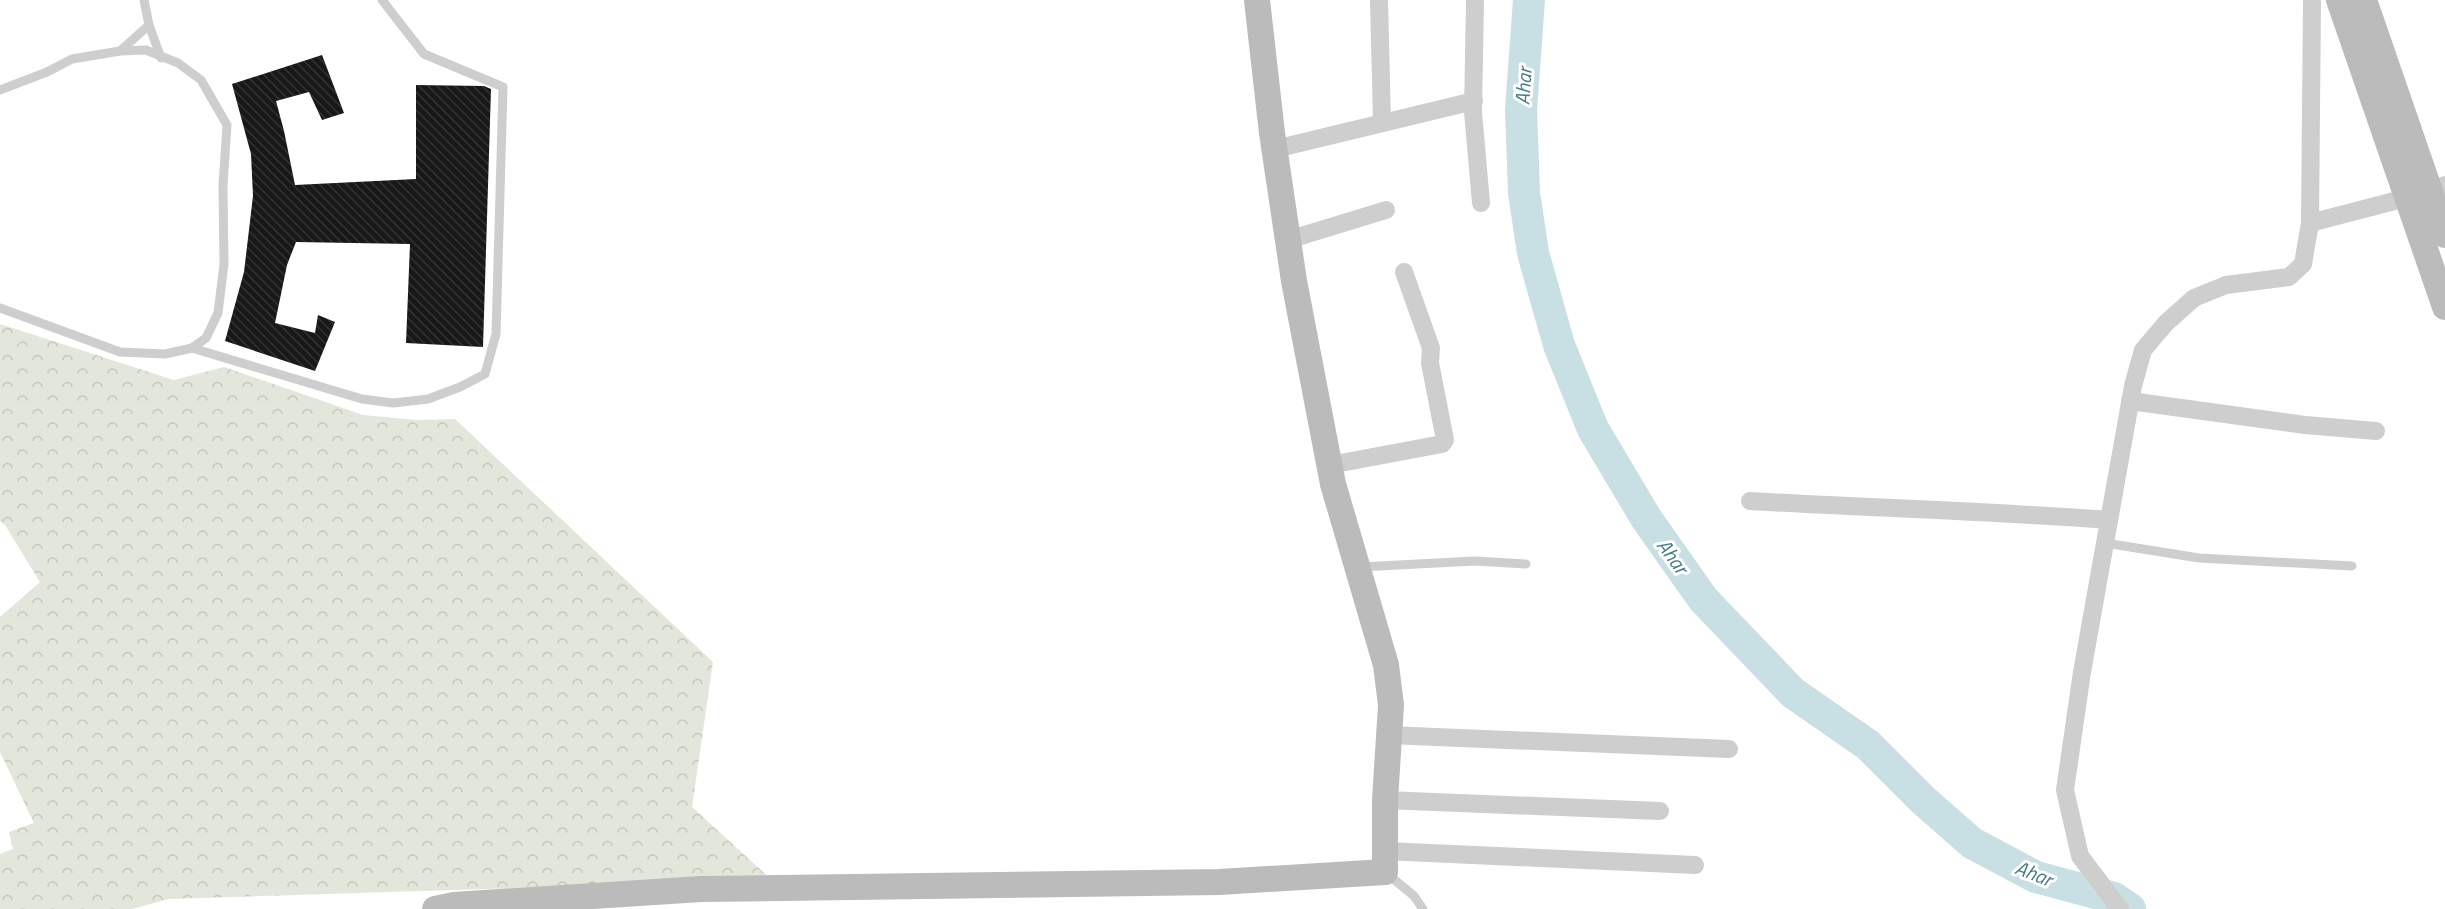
<svg xmlns="http://www.w3.org/2000/svg" width="2445" height="909" font-family="'Titillium Web',sans-serif">
  <defs>
    <pattern id="forest-crowns" width="20" height="18" patternUnits="userSpaceOnUse" patternTransform="scale(1.5)"><rect width="20" height="18" fill="#e3e7db"/><path d="M2 6a3 3 0 1 1 6 0M12 15a3 3 0 1 1 6 0" fill="none" stroke="#c3c7bc"/></pattern>
    <pattern id="building-back-hatch" width="6" height="6" patternUnits="userSpaceOnUse" patternTransform="scale(1.5)"><rect width="6" height="6" fill="#181818"/><path d="M-1 5l2 2M0 0l6 6M5-1l2 2" fill="none" stroke="#313131"/></pattern>
  </defs>
  <rect width="100%" height="100%" fill="#fff"/>
  <polygon fill="url(#forest-crowns)" points="0,324 174,380 224,367 363,415 416,420 455,419 713,662 692,807 772,880 169,899 132,909 0,909 0,854 13,849 9,832 34,823 0,752 0,617 40,582 5,525 0,521"/>
  <g fill="none" stroke-linecap="round" stroke-linejoin="round">
    <polyline stroke="#c8dfe3" stroke-width="32" points="1529,0 1521,110 1524,193 1533,253 1559,345 1593,429 1646,518 1703,599 1793,693 1868,745 1923,800 1972,843 2036,877 2114,898 2130,909"/>
  </g>
  <polygon fill="url(#building-back-hatch)" points="322,55 344,113 322,120 309,92 276,101 284,131 295,185 416,179 416,85 484,86 491,89 483,347 406,343 410,244 296,242 287,265 275,323 315,333 318,315 335,322 315,371 225,341 244,272 253,196 251,154 232,84"/>
  <g fill="none" stroke-linecap="round" stroke-linejoin="round">
    <g stroke="#cecece" stroke-width="9">
      <polyline points="144,0 149,25 161,58"/>
      <polyline points="120,51 149,25"/>
      <polyline points="0,90 47,72 72,59 120,51 146,50 178,63 201,80 227,125 223,185 224,264 218,313 206,338 192,348 165,354 120,352 0,308"/>
      <polyline points="192,348 362,399 393,403 428,399 460,387 485,374 496,334 503,87 424,54 382,0"/>
      <polyline points="2105,543 2199,558 2352,566"/>
      <polyline points="1360,567 1475,561 1526,564"/>
      <polyline points="1385,872 1414,896 1423,909"/>
    </g>
    <g stroke="#cecece" stroke-width="18">
      <polyline points="1379,0 1382,122"/>
      <polyline points="1475,0 1473,112 1481,203"/>
      <polyline points="1275,149 1474,101"/>
      <polyline points="2310,223 2406,198 2445,185"/>
      <polyline points="1288,240 1386,210"/>
      <polyline points="2130,401 2305,425 2376,431"/>
      <polyline points="1330,465 1442,444 1445,440 1430,363 1431,348 1404,272"/>
      <path d="M1750 501C1870 508 1989 511 2109 520"/>
      <polyline points="1388,735 1729,749"/>
      <polyline points="1385,800 1660,811"/>
      <polyline points="1385,851 1695,865"/>
      <polyline points="2120,909 2080,856 2065,790 2082,672 2133,386 2143,350 2166,323 2194,298 2226,285 2289,277 2303,264 2310,223 2312,0"/>
    </g>
    <g stroke="#bbb" stroke-width="26">
      <polyline points="2339,0 2445,307"/>
      <polyline points="2364,0 2445,235"/>
      <polyline points="435,909 454,905 701,889 1219,882 1385,872 1385,800 1391,705 1386,665 1333,484 1294,281 1272,133 1257,0"/>
    </g>
  </g>
  <g text-anchor="middle" dominant-baseline="central" stroke-width="6" stroke-linejoin="round" paint-order="stroke">
    <g font-size="20" font-style="italic" fill="#457a84" stroke="#fff">
      <text transform="translate(1523 86) rotate(-86)">Ahar</text>
      <text transform="translate(1673 556) rotate(54)">Ahar</text>
      <text transform="translate(2034 873) rotate(22)">Ahar</text>
    </g>
  </g>
</svg>
